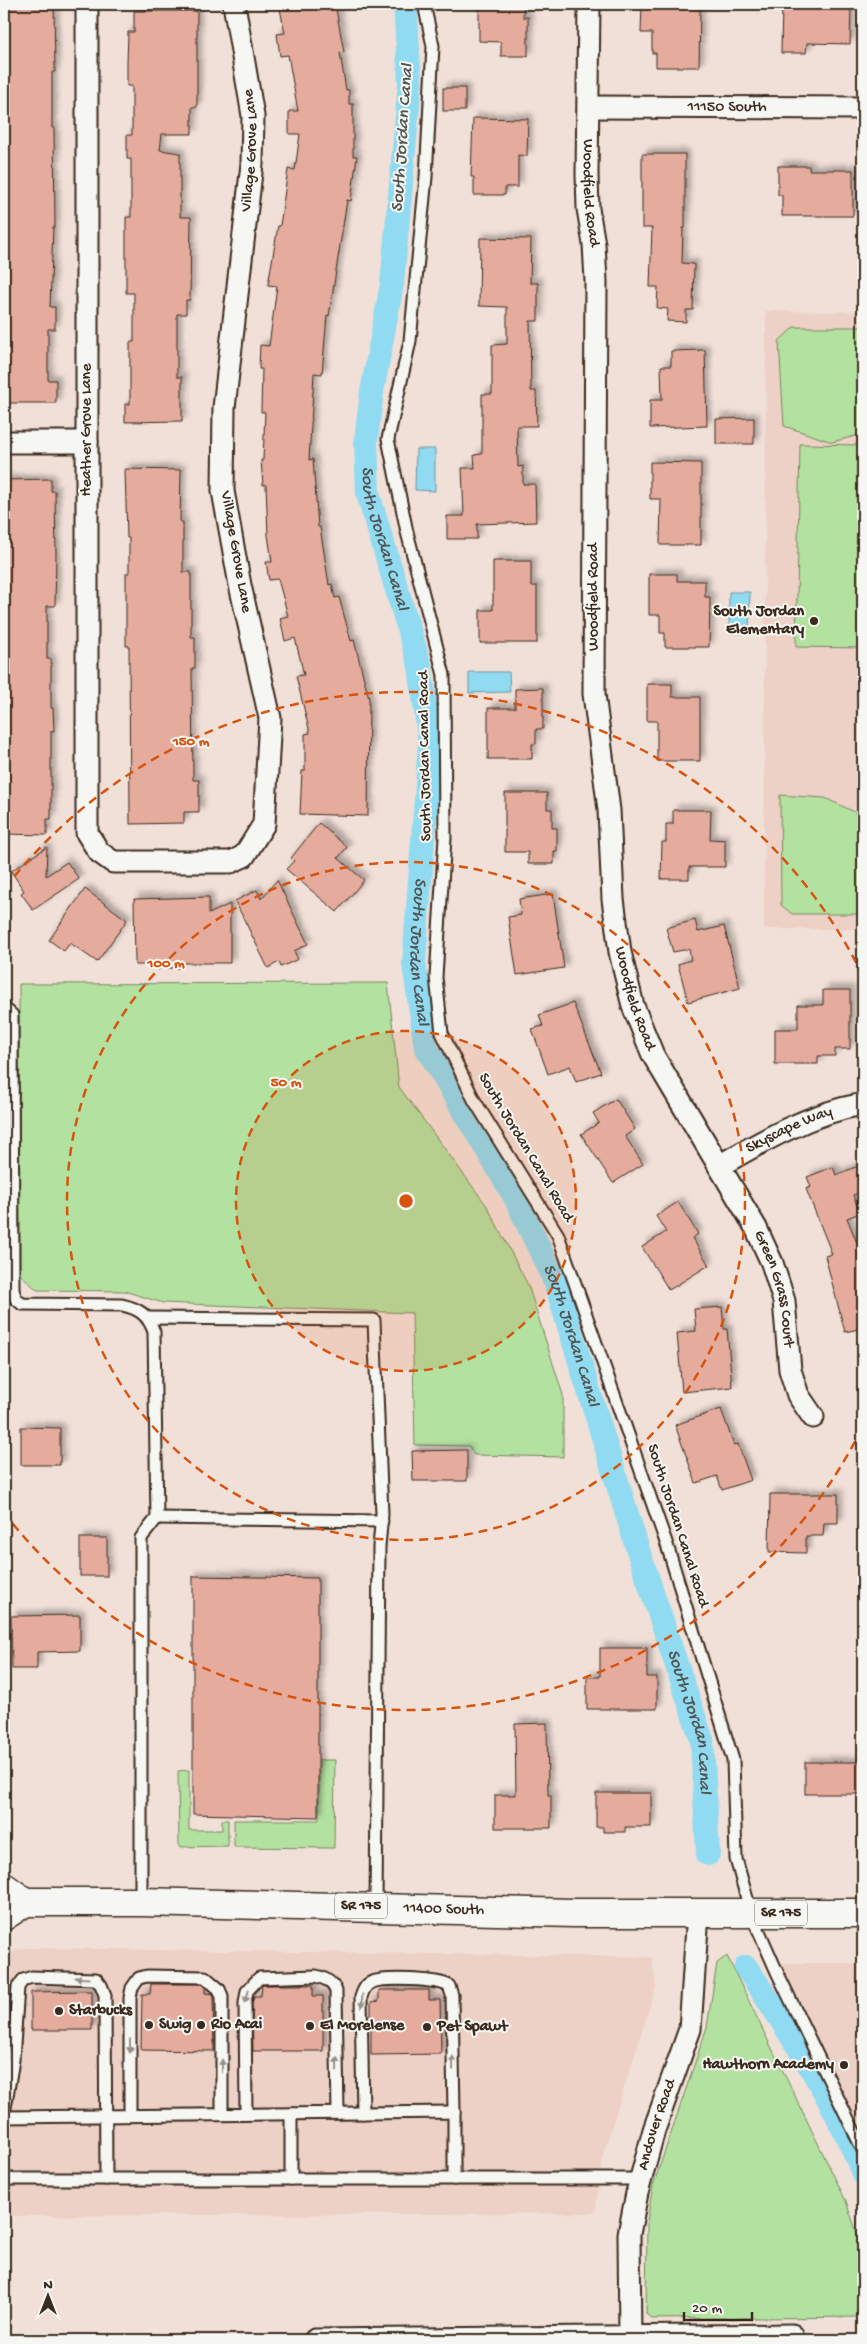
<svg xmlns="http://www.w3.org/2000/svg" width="867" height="2344" font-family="'Gochi Hand',sans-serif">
  <defs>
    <filter id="shadow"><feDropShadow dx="4.5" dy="-4.5" stdDeviation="2.5" flood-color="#0004"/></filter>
  </defs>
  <rect width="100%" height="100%" fill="#f1e0d8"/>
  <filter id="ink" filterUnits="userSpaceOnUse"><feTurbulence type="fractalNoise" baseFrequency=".02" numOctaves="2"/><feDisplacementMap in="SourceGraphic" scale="10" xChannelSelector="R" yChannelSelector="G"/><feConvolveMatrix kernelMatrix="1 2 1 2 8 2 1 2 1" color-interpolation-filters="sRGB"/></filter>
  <g filter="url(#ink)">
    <g fill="#edd0c6">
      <polygon points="766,311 863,312 863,929 764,929"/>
      <polygon points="24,1948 652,1957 656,1987 604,2151 595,2213 4,2216 4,1954"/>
      <polygon points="780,1963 863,1963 863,2147 788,1984"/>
    </g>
    <g fill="#b3e1a0" stroke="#77865f">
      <polygon points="794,327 863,327 863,434 832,442 784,426 779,341"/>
      <polygon points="800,444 863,445 863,648 796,647"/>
      <polygon points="780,795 825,798 863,816 863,914 792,914 781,905"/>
      <polygon points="388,983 399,1087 487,1206 528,1285 563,1395 563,1457 474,1455 469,1446 415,1445 412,1313 163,1303 124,1291 37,1290 20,1274 19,984"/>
      <polygon points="319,1760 335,1760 334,1848 234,1847 234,1820 319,1820"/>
      <polygon points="189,1770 189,1830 222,1830 222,1820 228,1820 228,1846 179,1847 178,1771"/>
      <polygon points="727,1956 846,2201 863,2251 863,2317 652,2319 646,2314 647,2221 653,2186 707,2027 717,1963"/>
    </g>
    <g fill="#90dbf1" stroke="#6e949d">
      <polygon points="416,449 435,449 435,491 415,490"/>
      <polygon points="729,592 750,592 749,634 729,633"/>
      <polygon points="469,672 509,672 510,692 469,693"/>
    </g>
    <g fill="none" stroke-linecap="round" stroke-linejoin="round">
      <g stroke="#90dbf1" stroke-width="24">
        <path id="s1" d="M405 4 410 83 392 284 372 392 366 440 368 494 420 666 430 743 414 963 426 1047 516 1199 556 1284 638 1550 702 1740 708 1854"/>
        <path d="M746 1967C790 2032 834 2099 863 2173"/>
      </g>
    </g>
    <g fill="#e5ac9d" stroke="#3b2a1e" filter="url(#shadow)">
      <polygon points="4,4 54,4 55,72 52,72 52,128 54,128 55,227 53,227 50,307 55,307 55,329 48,329 48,380 56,380 56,403 4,403"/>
      <polygon points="279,4 335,4 344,52 340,53 346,90 349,90 349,104 353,104 353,156 357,156 351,201 347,200 329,316 327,315 322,374 314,373 309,460 313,459 318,527 320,527 329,585 332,584 335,598 339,597 351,641 354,640 369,699 368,816 300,814 302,771 305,771 305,734 310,733 296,676 304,675 295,638 285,641 280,618 288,616 278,579 269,580 266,562 272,562 268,535 266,485 263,485 261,460 263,460 265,412 261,412 262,369 259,369 260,345 269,346 277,286 268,285 278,226 280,226 288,169 295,170 300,134 289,134 289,111 298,111 288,55 280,56 277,34 285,33"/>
      <polygon points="479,4 524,4 523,17 528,17 528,56 501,56 501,42 479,41"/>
      <polygon points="642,4 700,6 699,67 656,67 656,53 652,53 652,33 641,33"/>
      <polygon points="782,4 851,5 850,44 807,43 806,53 781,53"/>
      <polygon points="134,11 197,11 197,107 192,107 192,134 162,134 160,150 180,153 180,217 191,217 190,300 186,300 186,314 177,314 177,377 182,377 182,421 125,422 125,404 130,404 130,342 134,342 134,293 126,293 126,217 131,217 131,159 127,159 127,135 132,135 132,86 127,86 127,63 128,32 134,32"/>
      <rect x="443" y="88" width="22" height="23"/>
      <polygon points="473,118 528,119 527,156 518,155 518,187 505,187 505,195 474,195 474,177 471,177"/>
      <polygon points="642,154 685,154 685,228 683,228 682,263 694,264 693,310 686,310 686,322 667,321 668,309 657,308 658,287 650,287 652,228 642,228"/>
      <polygon points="778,166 809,166 809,170 853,170 853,216 782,216 782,195 778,195"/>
      <polygon points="480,238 531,239 530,283 538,283 538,321 530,321 531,391 536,391 537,426 517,426 518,467 523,466 523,484 535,484 536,522 477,524 477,539 447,539 447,516 464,516 462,468 475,468 474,455 482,454 482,394 492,394 492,345 507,344 507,307 479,306"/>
      <polygon points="705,350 707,426 650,428 650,400 662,400 661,366 671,366 671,351"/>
      <polygon points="754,418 754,444 716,444 716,419"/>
      <polygon points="650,462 701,463 701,545 660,545 661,499 650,499"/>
      <polygon points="125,469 181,470 180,522 183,522 183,572 191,572 191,637 195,637 195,668 192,668 193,780 199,780 199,812 184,812 184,823 130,824 129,646 126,646 126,573 129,573 129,538 127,538"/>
      <polygon points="51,479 51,491 55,491 56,554 55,606 47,606 47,659 51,659 51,708 53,708 54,731 51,731 51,819 47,819 47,835 4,834 4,480"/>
      <polygon points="493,561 531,561 531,586 537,586 537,643 480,643 480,610 493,610"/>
      <polygon points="649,574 677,574 677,581 705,581 705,597 710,597 709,647 665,647 665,633 660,633 660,615 649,615"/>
      <polygon points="647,684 672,684 672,697 700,697 700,761 657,761 657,721 647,721"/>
      <polygon points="543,688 543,729 536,729 536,744 532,744 532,759 488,759 488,708 515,708 515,689"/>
      <polygon points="505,793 547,793 547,809 552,809 552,828 557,828 557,851 554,851 554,864 528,864 528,852 505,852"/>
      <polygon points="673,810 711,810 710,839 725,840 725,867 689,867 689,879 661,879 662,842 666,842 666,824 673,824"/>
      <polygon points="319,823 347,847 338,858 364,880 337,912 286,869 294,861 291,858"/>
      <polygon points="47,847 46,876 67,862 79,879 33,910 21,893 24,891 11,871"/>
      <polygon points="277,880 308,944 294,951 298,959 281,967 279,962 268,968 235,901 257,890 261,899"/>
      <polygon points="85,889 127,920 97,962 70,943 64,951 49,940"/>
      <polygon points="553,894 564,968 517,975 508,917 521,915 519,899"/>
      <polygon points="209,897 209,914 230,904 230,963 179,963 179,968 160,968 160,965 135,965 134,899"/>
      <polygon points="695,920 698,932 724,926 740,988 688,1002 678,964 691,960 689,949 673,952 666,928"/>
      <polygon points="823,990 850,990 850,1049 835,1049 835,1056 818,1056 818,1064 775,1064 775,1029 798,1029 798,1005 823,1005"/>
      <polygon points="573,1003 601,1073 576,1082 570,1066 548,1074 532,1029 543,1026 539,1015"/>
      <polygon points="616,1099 635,1129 625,1136 643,1164 613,1183 581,1134 599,1123 593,1113"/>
      <polygon points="863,1164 863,1191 853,1195 860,1213 847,1218 859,1248 863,1247 863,1328 845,1332 825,1256 832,1254 806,1189 811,1187 807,1177 833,1167 836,1175"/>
      <polygon points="678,1202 698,1234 692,1238 709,1265 669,1290 642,1247 666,1232 656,1216"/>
      <polygon points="722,1307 724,1329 727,1329 732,1387 682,1392 677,1333 696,1331 694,1309"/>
      <polygon points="721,1409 734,1445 738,1444 751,1480 722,1490 717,1476 696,1483 675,1425"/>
      <polygon points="21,1427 60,1428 60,1465 21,1465"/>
      <polygon points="467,1450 467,1481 413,1481 412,1451"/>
      <polygon points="770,1494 838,1494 838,1523 824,1523 823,1536 806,1536 806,1553 769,1552"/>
      <rect x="80" y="1538" width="27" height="38"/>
      <polygon points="193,1576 318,1578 318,1817 193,1814"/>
      <polygon points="80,1615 80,1651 37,1652 37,1669 12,1669 11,1616"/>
      <polygon points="600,1648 647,1648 647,1677 657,1677 657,1709 587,1709 587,1677 600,1677"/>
      <polygon points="547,1723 548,1795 551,1795 551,1828 495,1828 495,1795 516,1795 515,1724"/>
      <rect x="805" y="1762" width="58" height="32"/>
      <polygon points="596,1793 651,1793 651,1827 625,1827 625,1832 603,1832 603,1827 596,1827"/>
      <polygon points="151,1984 202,1984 205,1987 205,1993 213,1994 214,2051 141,2050 142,1994 150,1994"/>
      <polygon points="262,1985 313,1985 313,1996 323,1996 323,2051 253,2051 252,2004 254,1996 261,1996"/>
      <polygon points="379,1990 429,1990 429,2000 440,2000 441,2054 371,2055 371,2002 379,2001"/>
      <polygon points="92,1991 92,2030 31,2030 31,1992"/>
    </g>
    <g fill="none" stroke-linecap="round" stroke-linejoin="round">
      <g stroke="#3b2a1e" stroke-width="15">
        <g id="service">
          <polyline points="424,4 433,46 426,177 410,341 388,439 407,532 444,675 445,838 436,977 442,1033 474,1100 558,1235 667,1545 733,1760 736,1859 751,1913 777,1972 863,2150"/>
          <path d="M4 1008 12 1015 13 1290 16 1299 22 1304 122 1305C140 1309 148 1315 154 1332L157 1518 141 1538V1902"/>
          <polyline points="149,1318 374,1320 382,1514 379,1547 376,1906"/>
          <polyline points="157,1518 382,1521"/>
          <path d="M363 2113 361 1997C363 1991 365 1985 372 1982 385 1977 437 1979 449 1986L452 1995 454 2112"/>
          <polyline points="4,2114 13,2060 18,1987 23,1980 32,1977 96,1979 101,1985 105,1995 106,2179"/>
          <path d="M246 2114 245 2003 247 1991 259 1978 316 1976C326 1978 332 1982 336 1991L338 2113"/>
          <polyline points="291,2114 291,2179"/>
          <polyline points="130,2115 130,1998 132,1988 139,1978 147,1976 205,1977 219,1989 222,1996 222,2114"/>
          <polyline points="4,2117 454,2112 454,2179"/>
          <polyline points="4,2179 641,2179"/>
        </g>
      </g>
      <g stroke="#3b2a1e" stroke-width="25">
        <g id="minor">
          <path id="s2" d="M87 4V833L99 852 113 862H231L244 856 264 824 270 718 240 585 223 491 224 408 252 164 253 116 234 4"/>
          <path id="s3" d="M589 4 587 175 588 209 594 244 596 281 594 694 609 810 613 899 620 952 633 1006 653 1055 756 1228 772 1263 784 1301 790 1370 798 1395 813 1417"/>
          <path id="s4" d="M589 107 863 108"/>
          <polyline points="4,442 87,442"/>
          <path id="s5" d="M719 1166C764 1140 811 1113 863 1104"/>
          <polyline points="315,2340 792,2335"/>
          <path id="s6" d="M630 2340 629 2234 637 2193 654 2130 690 2029 698 1913"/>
        </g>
      </g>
      <g stroke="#3b2a1e" stroke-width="31">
        <g id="primary">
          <polyline points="4,1887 25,1902"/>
          <path id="s7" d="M4 1916 25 1902H141L574 1913H863"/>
        </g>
      </g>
      <use href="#service" stroke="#f6f6f2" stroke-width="11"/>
      <use href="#minor" stroke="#f6f6f2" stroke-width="21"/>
      <use href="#primary" stroke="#f6f6f2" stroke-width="28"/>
    </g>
    <defs><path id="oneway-solid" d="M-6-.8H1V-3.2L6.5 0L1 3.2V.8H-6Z" transform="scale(1.25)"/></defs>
    <g fill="#989088">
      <use href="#oneway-solid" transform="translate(82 1978) rotate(-177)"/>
      <use href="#oneway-solid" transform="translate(247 1996) rotate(107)"/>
      <use href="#oneway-solid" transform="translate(362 2001) rotate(94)"/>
      <use href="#oneway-solid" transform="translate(130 2046) rotate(90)"/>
      <use href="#oneway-solid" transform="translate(453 2063) rotate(-91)"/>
      <use href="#oneway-solid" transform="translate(337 2064) rotate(-91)"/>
      <use href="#oneway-solid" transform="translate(222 2066) rotate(-90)"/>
    </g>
  </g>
  <circle cx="406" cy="1201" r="170" fill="#d7540e" fill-opacity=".12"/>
  <g fill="none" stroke="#d7540e" stroke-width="2.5" stroke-dasharray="9 6">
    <circle cx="406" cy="1201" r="170"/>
    <circle cx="406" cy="1201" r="339"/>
    <path d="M862 1428A509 509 0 0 1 5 1514M5 888A509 509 0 0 1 862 974"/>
  </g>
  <g fill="#3b2a1e" stroke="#f6f6f2" stroke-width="2">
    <circle cx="814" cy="621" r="5"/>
    <circle cx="59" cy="2011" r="5"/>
    <circle cx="149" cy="2025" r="5"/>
    <circle cx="201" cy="2025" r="5"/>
    <circle cx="310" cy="2026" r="5"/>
    <circle cx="427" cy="2027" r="5"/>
    <circle cx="844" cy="2065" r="5"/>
  </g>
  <g text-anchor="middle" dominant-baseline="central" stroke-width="4" stroke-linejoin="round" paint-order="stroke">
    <g fill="#f6f6f2" stroke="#73675e" stroke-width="1">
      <rect x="335" y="1893.5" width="52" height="25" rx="4"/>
      <rect x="755" y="1900.5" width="52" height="25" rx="4"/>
    </g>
    <g font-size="15" font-weight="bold" fill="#3b2a1e">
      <text x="361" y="1906">SR 175</text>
      <text x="781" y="1913">SR 175</text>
    </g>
    <g font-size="16" fill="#3b2a1e" stroke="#f6f6f2">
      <text stroke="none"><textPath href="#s4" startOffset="138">11150 South</textPath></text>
      <text stroke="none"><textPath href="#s2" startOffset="1719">Village Grove Lane</textPath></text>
      <text stroke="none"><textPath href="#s3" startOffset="189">Woodfield Road</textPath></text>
      <text transform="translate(87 430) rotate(-90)">Heather Grove Lane</text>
      <text transform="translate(235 552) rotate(80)">Village Grove Lane</text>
      <text transform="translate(594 597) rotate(-90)">Woodfield Road</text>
      <text transform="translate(426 756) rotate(-91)">South Jordan Canal Road</text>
      <text stroke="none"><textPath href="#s3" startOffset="999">Woodfield Road</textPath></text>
      <text stroke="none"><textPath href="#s5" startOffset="79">Skyscape Way</textPath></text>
      <text transform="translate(525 1148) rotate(59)">South Jordan Canal Road</text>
      <text stroke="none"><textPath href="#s3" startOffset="1324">Green Grass Court</textPath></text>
      <text transform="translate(677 1526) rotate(72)">South Jordan Canal Road</text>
      <text stroke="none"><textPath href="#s7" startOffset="444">11400 South</textPath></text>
      <text stroke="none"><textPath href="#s6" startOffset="219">Andover Road</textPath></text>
    </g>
    <g font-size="16" font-weight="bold" fill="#3b2a1e" stroke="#f6f6f2" text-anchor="start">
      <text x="804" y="612" text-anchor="end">South Jordan<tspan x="804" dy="18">Elementary</tspan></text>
      <text x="69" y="2011">Starbucks</text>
      <text x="159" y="2025">Swig</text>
      <text x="211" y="2025">Rio Acai</text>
      <text x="320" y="2026">El Morelense</text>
      <text x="437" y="2027">Pet Spawt</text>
      <text x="834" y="2065" text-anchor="end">Hawthorn Academy</text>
    </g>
    <g font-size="18" font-style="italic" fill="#505653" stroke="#f6f6f2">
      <text transform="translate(403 138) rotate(-86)">South Jordan Canal</text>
      <text stroke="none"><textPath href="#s1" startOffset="540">South Jordan Canal</textPath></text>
      <text stroke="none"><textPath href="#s1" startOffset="960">South Jordan Canal</textPath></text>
      <text stroke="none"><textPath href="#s1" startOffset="1380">South Jordan Canal</textPath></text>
      <text stroke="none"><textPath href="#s1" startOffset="1785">South Jordan Canal</textPath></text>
    </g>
  </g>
  <circle cx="406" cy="1201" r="8" fill="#d7540e" stroke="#f6f6f2" stroke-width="2.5"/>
  <g font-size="15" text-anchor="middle" font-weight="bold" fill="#d7540e" stroke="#f6f6f2" stroke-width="4" stroke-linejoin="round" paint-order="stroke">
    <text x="191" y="745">150 m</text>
    <text x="166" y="967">100 m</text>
    <text x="286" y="1086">50 m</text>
  </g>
  <rect width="867" height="2344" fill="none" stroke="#f6f6f2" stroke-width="20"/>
  <rect x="10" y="10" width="847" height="2324" fill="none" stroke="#3b2a1e" stroke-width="2" filter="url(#ink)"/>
  <g transform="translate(48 2296)" stroke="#f6f6f2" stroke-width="4" paint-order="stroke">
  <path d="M0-4L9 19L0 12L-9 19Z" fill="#3b2a1e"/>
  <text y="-8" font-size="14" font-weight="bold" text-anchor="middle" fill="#3b2a1e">N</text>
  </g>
  <path d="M684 2312v8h68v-8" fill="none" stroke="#3b2a1e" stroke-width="2.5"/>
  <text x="692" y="2312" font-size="15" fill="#3b2a1e" stroke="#f6f6f2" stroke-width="4" paint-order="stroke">20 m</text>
</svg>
